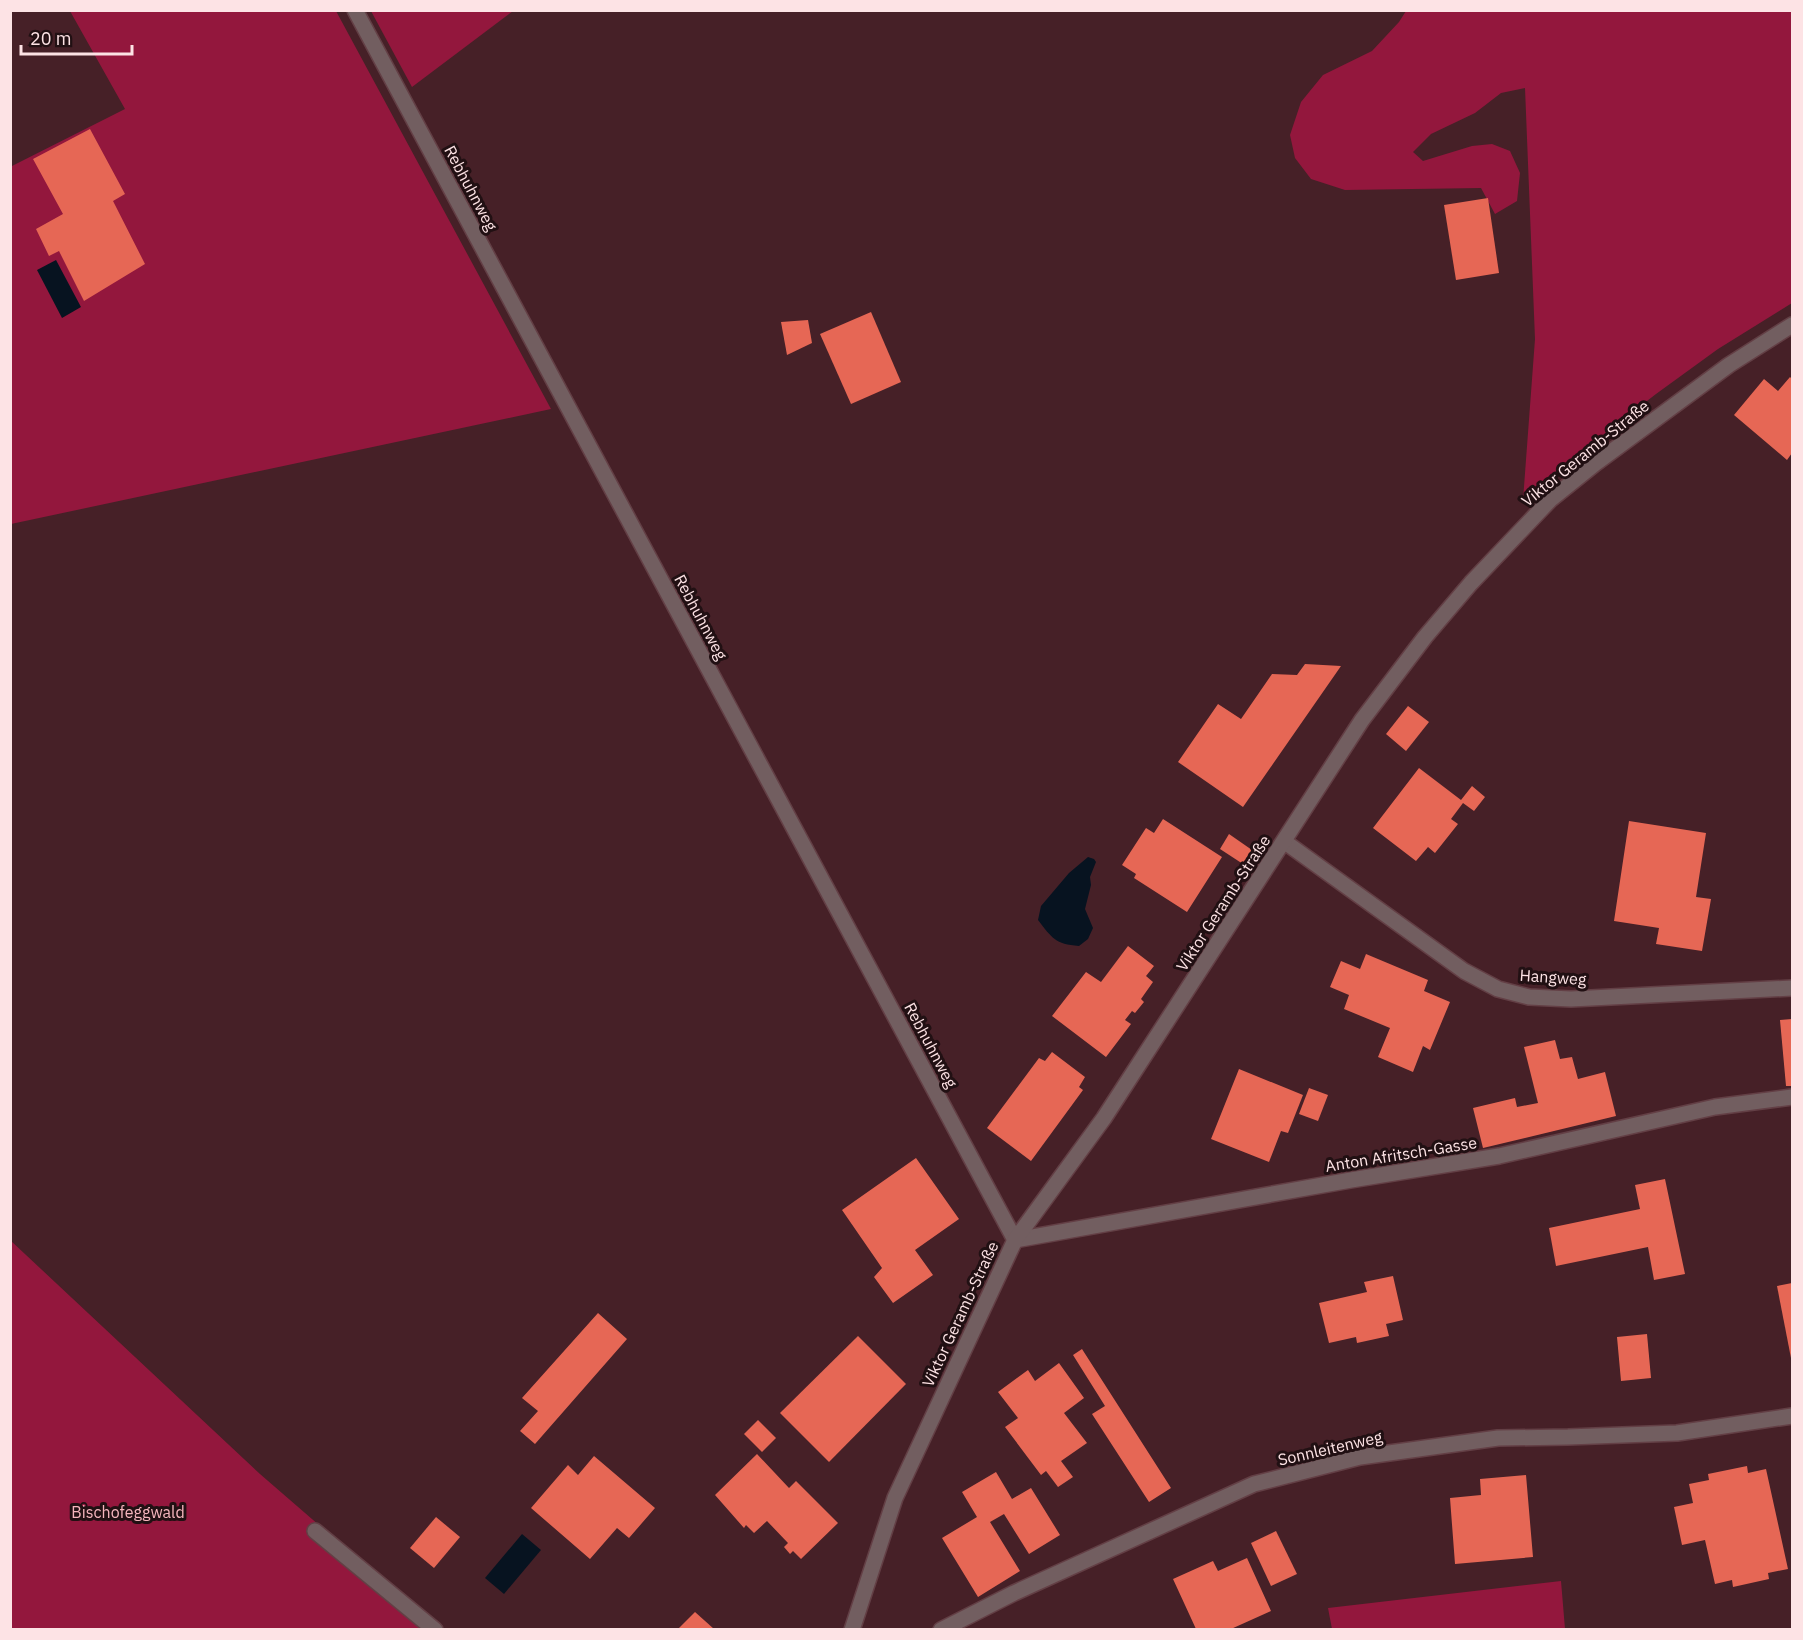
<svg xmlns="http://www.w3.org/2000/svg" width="1803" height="1640" font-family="'IBM Plex Sans',sans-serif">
  <rect width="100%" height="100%" fill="#462027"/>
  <g fill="#93173d">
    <polygon points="70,11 336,11 551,409 11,524 10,167 125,109"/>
    <polygon points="371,11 513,11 412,87"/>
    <polygon points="1406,11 1792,11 1792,303 1718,349 1656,394 1537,486 1523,500 1535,339 1525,88 1501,93 1475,113 1431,134 1413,152 1423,161 1472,146 1492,144 1510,151 1520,173 1517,201 1495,214 1481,188 1345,190 1311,179 1295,158 1290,135 1301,102 1323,75 1372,51 1399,22"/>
    <polygon points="10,1240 260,1474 439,1629 11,1629"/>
    <polygon points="1561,1581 1565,1629 1332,1629 1328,1608"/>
  </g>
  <g fill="#071320">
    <polygon points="56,260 81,307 62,318 37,270"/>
    <path d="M1088 857 1094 859 1096 862 1090 877 1091 885 1085 909 1093 928 1088 939 1079 946C1055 944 1052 938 1038 920L1041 906 1069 873Z"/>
    <polygon points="522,1534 541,1550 504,1594 485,1578"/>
  </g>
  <g fill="#e66755">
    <polygon points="90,129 125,194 113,201 145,264 84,301 59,251 49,256 36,229 63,214 33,159"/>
    <polygon points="1488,198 1499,273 1456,280 1444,205"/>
    <polygon points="871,312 901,382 851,404 820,334"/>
    <polygon points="808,320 812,343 787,355 781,322"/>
    <polygon points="1790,377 1792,379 1792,453 1787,460 1734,415 1764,379 1778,391"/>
    <polygon points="1305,664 1341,666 1243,807 1178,762 1218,704 1241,719 1272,674 1297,675"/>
    <polygon points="1408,706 1429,722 1406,751 1386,734"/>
    <polygon points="1419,768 1461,800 1472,786 1485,797 1474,811 1463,803 1451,819 1458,824 1435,853 1428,847 1416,861 1373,828"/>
    <polygon points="1163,819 1222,857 1187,912 1134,878 1136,874 1122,865 1146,828 1154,833"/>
    <polygon points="1629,821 1706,833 1696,897 1711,899 1702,951 1656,944 1659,928 1614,921"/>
    <polygon points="1229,834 1252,850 1243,864 1220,849"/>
    <polygon points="1128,946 1154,966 1146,976 1153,982 1141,999 1144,1002 1135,1013 1132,1011 1125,1020 1131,1024 1106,1057 1052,1016 1086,972 1101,982"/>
    <polygon points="1366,954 1428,980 1424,991 1450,1002 1430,1050 1423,1046 1413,1072 1378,1057 1390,1028 1344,1009 1349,995 1330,987 1341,961 1360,969"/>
    <polygon points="1792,1019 1792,1086 1786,1086 1780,1020"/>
    <polygon points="1555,1040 1560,1059 1572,1057 1578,1079 1605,1072 1616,1116 1483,1148 1473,1108 1515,1098 1517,1107 1538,1103 1524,1047"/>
    <polygon points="1052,1052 1085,1077 1079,1087 1083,1090 1031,1161 987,1128 1039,1058 1045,1061"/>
    <polygon points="1239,1069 1303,1095 1288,1133 1281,1131 1269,1162 1211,1139"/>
    <polygon points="1309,1088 1328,1095 1318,1121 1299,1114"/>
    <polygon points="916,1158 959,1219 915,1250 933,1275 893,1303 874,1277 882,1268 842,1210"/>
    <polygon points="1665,1179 1685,1274 1654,1280 1648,1247 1556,1266 1549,1228 1640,1209 1635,1185"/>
    <polygon points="1393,1276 1403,1320 1386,1324 1389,1336 1357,1343 1356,1337 1329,1343 1319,1303 1367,1292 1364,1282"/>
    <polygon points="1792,1283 1792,1357 1791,1358 1777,1286"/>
    <polygon points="598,1313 627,1339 535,1444 520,1431 538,1411 522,1398"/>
    <polygon points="1647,1334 1651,1378 1621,1381 1617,1337"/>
    <polygon points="858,1336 906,1384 829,1462 780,1413"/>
    <polygon points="1082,1349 1171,1488 1149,1502 1092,1414 1105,1406 1073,1355"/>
    <polygon points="1059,1363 1084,1398 1064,1413 1087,1443 1061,1461 1073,1477 1058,1487 1046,1471 1041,1475 1005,1427 1018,1418 998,1392 1028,1370 1035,1381"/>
    <polygon points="758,1420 776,1438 762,1452 744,1434"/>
    <polygon points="757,1454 789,1488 796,1481 838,1523 801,1559 793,1551 790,1554 784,1547 788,1543 767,1521 754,1533 746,1525 744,1528 715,1495"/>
    <polygon points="594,1456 655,1508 629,1538 617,1528 590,1559 531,1508 568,1465 578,1475"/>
    <polygon points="1747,1466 1748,1473 1766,1469 1788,1569 1768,1573 1769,1579 1733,1587 1732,1580 1715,1584 1705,1540 1682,1545 1674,1507 1693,1503 1689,1484 1709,1480 1708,1474"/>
    <polygon points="996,1472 1012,1499 1031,1488 1060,1535 1029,1554 1004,1514 990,1522 1020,1571 978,1597 942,1538 977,1517 962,1492"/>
    <polygon points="1526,1475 1533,1557 1455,1564 1450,1498 1481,1495 1480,1479"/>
    <polygon points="436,1517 460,1537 434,1568 410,1548"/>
    <polygon points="1276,1531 1297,1574 1271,1586 1251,1543"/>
    <polygon points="1247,1558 1271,1611 1231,1629 1196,1629 1173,1579 1213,1561 1218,1571"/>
    <polygon points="695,1612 714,1629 678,1629"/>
  </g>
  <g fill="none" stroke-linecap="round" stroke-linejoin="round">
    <g stroke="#633f45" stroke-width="18">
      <g id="minor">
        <polyline points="355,10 1015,1240"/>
        <polyline points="1285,842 1464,971 1498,989 1529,997 1571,999 1792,988"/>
        <polyline points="1015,1240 1351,1180 1499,1156 1715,1107 1792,1097"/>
        <polyline points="315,1531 435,1630"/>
        <polyline points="852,1630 895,1498 1015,1240 1104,1118 1362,720 1425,637 1471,583 1550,500 1596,463 1729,365 1792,325"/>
        <polyline points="941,1630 1014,1593 1254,1484 1360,1457 1498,1438 1568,1437 1677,1433 1792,1416"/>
      </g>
    </g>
    <use href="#minor" stroke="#725e60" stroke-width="15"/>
  </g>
  <g text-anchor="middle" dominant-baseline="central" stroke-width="6" stroke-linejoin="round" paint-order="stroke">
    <g font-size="16" fill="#fde3e5" stroke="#211013">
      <text transform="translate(471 188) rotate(62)">Rebhuhnweg</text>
      <text transform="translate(1585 453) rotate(-39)">Viktor Geramb-Straße</text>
      <text transform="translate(701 617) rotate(62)">Rebhuhnweg</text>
      <text transform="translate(1223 903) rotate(-57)">Viktor Geramb-Straße</text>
      <text transform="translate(1553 977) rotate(4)">Hangweg</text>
      <text transform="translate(931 1045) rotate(62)">Rebhuhnweg</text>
      <text transform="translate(1401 1154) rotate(-9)">Anton Afritsch-Gasse</text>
      <text transform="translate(960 1314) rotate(-65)">Viktor Geramb-Straße</text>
      <text transform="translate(1330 1448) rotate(-13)">Sonnleitenweg</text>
    </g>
    <g font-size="16" fill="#f6b5bd" stroke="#211013">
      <text x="128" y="1512">Bischofeggwald</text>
    </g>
  </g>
  <rect width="1803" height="1640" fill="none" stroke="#fde3e5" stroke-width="24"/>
  <path d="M21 45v9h111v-9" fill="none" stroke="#fde3e5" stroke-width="3"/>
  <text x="30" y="45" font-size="18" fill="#fde3e5" stroke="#211013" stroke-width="4.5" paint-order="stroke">20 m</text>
</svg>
